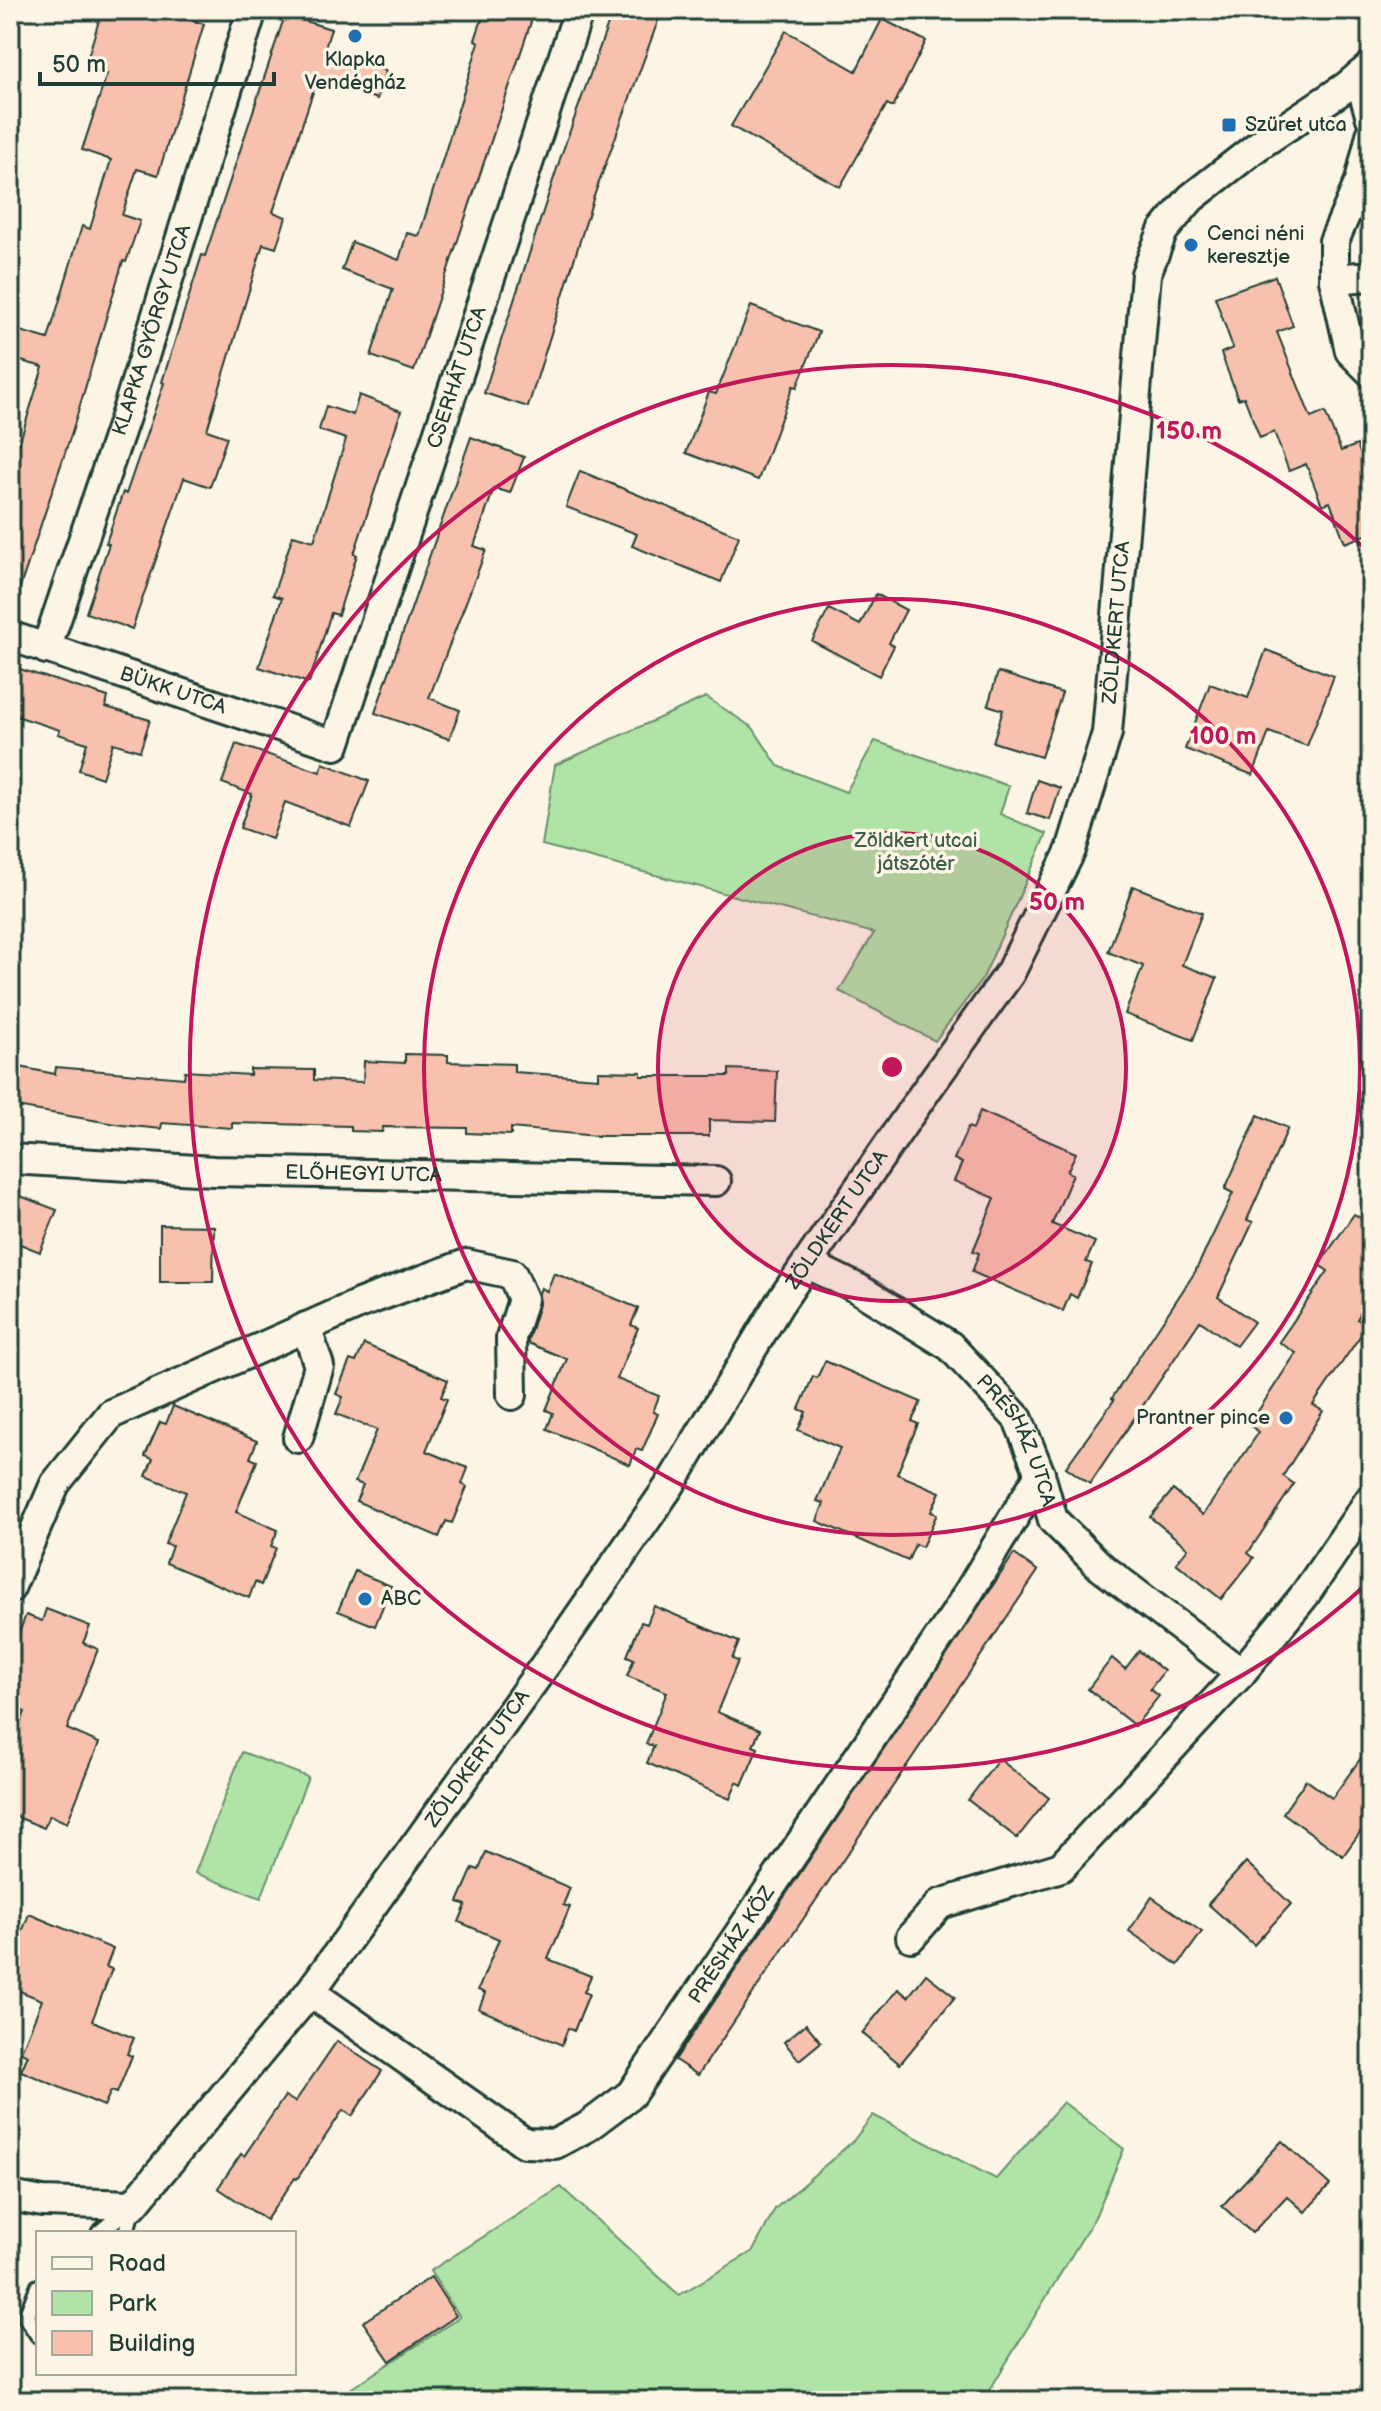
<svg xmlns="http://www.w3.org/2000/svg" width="1381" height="2411" font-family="'Balsamiq Sans',sans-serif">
  <rect width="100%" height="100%" fill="#fcf5e5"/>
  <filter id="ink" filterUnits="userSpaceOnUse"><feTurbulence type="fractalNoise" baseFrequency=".0125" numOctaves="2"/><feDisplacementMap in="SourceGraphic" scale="16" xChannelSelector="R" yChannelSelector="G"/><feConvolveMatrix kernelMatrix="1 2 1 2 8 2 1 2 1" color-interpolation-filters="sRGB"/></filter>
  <g filter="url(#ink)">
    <g fill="#b0e4a6" stroke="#68906d" stroke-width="2">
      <polygon points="706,697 753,728 778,766 846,792 875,741 1009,786 1000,814 1047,834 983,978 935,1041 839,991 874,933 542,845 555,765"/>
      <polygon points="242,1752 308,1777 261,1898 195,1873"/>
      <polygon points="1063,2102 1124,2149 1095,2217 983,2401 332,2401 460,2317 430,2271 561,2187 679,2295 753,2251 775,2209 853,2141 873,2115 996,2179"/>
    </g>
    <g fill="#f8c1ad" stroke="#1f3d34" stroke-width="2">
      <polygon points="102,10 158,10 204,24 158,175 137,169 122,215 140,221 126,262 123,261 72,432 16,599 10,598 10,452 16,454 43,367 10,358 10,328 48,339 82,226 90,229 111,160 82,150 107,74 85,67"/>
      <polygon points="485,10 535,10 414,371 371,356 393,289 342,270 352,242 399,260 407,233 419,236 479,42 475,40"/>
      <polygon points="613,10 662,10 594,196 528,407 484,393 561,156"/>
      <polygon points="285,15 331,29 324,51 386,71 377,99 317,80 273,212 286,217 276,248 263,244 207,430 227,437 210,487 184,478 132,629 86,613 109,544 106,543 123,492 126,494 164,383 162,382 202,255 205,256"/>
      <polygon points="882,19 926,41 893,107 887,104 840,187 731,126 786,31 856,71"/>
      <polygon points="1275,276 1293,326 1277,332 1311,418 1325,412 1341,451 1357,445 1371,480 1371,533 1345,543 1330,502 1322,505 1306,464 1289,471 1274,432 1260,438 1244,397 1238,399 1221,353 1233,348 1215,297"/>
      <polygon points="751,306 819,332 797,387 793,386 758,480 686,453 709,392 716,394"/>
      <polygon points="359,395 401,411 354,554 357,555 338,615 331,613 309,683 259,667 282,598 273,595 293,535 314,541 346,439 319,430 326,406 353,415"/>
      <polygon points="471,437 524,457 510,493 494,488 474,546 486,550 429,698 460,710 449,739 375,713"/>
      <polygon points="580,471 739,536 721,582 632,546 637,534 566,507"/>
      <polygon points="876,594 906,610 889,643 894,646 879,676 812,641 829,609 860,625"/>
      <polygon points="1266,650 1334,676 1307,746 1269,732 1253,775 1185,749 1210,684 1248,698"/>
      <polygon points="10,666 108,697 106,707 150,720 140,751 113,743 102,778 79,770 87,743 58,734 60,730 10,714"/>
      <polygon points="998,672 1062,693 1041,757 993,742 1003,710 988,705"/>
      <polygon points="236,744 320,772 323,763 369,781 351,827 285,802 272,839 240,828 252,794 222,783"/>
      <polygon points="1037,780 1060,788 1050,820 1027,813"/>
      <polygon points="1133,886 1202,913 1182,965 1217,978 1193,1040 1125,1014 1143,966 1108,952"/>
      <polygon points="405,1054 448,1055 448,1062 514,1064 514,1072 598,1078 598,1071 641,1072 641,1076 729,1076 729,1069 777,1071 775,1122 709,1120 709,1136 597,1136 511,1128 511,1135 467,1133 467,1128 383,1127 382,1132 351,1131 351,1126 232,1123 232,1128 162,1123 161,1129 122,1125 10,1106 10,1065 55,1074 56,1067 184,1078 185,1071 250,1075 250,1069 314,1070 314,1080 363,1082 364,1061 405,1063"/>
      <polygon points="980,1111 1076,1153 1067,1172 1073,1174 1052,1224 1095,1242 1086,1262 1092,1264 1077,1298 1070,1294 1063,1311 972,1272 979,1253 973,1251 995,1198 954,1181 962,1163 954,1159 968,1127 973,1129"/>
      <polygon points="1258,1115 1288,1128 1247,1220 1253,1222 1218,1297 1254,1322 1236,1346 1200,1321 1090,1484 1066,1467 1114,1400 1112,1398 1195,1272 1233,1193 1225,1189"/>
      <polygon points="10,1192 57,1210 40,1252 10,1240"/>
      <polygon points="1354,1214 1371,1225 1371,1297 1357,1319 1367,1326 1313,1405 1323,1411 1283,1476 1294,1484 1248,1553 1254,1558 1221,1599 1176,1563 1188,1548 1150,1517 1173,1490 1203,1515 1259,1432 1249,1425 1296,1353 1279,1342 1328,1271 1319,1265"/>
      <polygon points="160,1225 214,1226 213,1282 160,1282"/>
      <polygon points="554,1273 638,1308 631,1325 638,1328 617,1379 659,1396 653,1412 658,1414 642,1451 636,1449 630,1465 547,1429 553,1413 546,1410 567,1359 528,1343 528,1340 539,1304 539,1293 541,1288 547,1291"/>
      <polygon points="364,1344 448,1380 441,1397 447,1399 426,1451 468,1468 462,1484 467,1487 452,1523 446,1521 439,1537 356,1501 363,1485 355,1482 377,1430 336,1414 343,1397 336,1394 350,1360 356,1362"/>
      <polygon points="825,1361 921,1402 912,1421 918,1424 897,1474 940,1492 931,1512 937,1514 922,1547 915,1544 908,1561 817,1521 824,1503 817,1501 840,1448 798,1430 806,1412 799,1409 813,1376 817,1378"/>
      <polygon points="173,1406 257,1441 250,1458 257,1461 236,1512 278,1530 271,1546 276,1548 261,1585 255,1582 249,1598 166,1563 172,1546 165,1544 186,1492 146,1476 153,1459 145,1456 160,1422 166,1424"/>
      <polygon points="1014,1554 1038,1571 698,2075 675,2060"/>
      <polygon points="355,1571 391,1586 375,1626 338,1611"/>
      <polygon points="654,1606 739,1642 732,1659 738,1661 717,1712 760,1730 753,1746 758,1748 742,1785 737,1782 730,1799 647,1763 654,1746 646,1744 667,1692 627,1676 634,1659 627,1656 641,1622 647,1624"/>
      <polygon points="46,1609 90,1626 83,1643 98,1649 67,1729 99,1743 67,1823 50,1815 44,1828 10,1814 10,1747 25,1712 10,1706 10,1656 26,1615 42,1621"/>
      <polygon points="1139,1651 1164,1671 1150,1689 1159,1696 1135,1726 1088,1689 1112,1658 1125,1669"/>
      <polygon points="1371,1744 1371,1817 1343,1856 1283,1813 1306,1780 1332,1798"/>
      <polygon points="999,1759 1049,1798 1017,1838 968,1800"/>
      <polygon points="486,1852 570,1888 563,1905 570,1907 548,1959 591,1976 584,1992 589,1994 574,2031 568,2028 562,2045 479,2009 485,1993 478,1990 499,1939 459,1922 466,1905 458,1902 473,1868 479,1870"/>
      <polygon points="1246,1862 1291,1904 1254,1945 1208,1904"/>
      <polygon points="1152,1897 1202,1932 1178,1965 1129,1931"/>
      <polygon points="29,1914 113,1949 106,1967 112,1969 92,2021 134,2038 127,2054 132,2056 117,2093 111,2091 104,2106 21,2071 28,2055 21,2052 42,2000 10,1987 10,1928 22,1932"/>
      <polygon points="926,1974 955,1997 900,2064 862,2033 898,1989 908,1997"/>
      <polygon points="806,2024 821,2042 799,2060 784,2042"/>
      <polygon points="337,2041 382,2071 352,2116 343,2110 297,2179 295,2178 266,2220 218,2188 241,2154 244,2156 285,2096 295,2102"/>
      <polygon points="1282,2141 1330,2185 1305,2212 1287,2196 1252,2233 1222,2206"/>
      <polygon points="431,2277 456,2316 390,2361 363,2322"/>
    </g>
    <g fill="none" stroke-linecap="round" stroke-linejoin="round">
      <g stroke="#1f3d34" stroke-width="20">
        <g id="service">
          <polyline points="99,2233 130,2207"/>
          <polyline points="126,2233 133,2205"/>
          <polyline points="38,2287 26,2317 38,2335"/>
        </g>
      </g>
      <g stroke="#1f3d34" stroke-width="34">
        <g id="minor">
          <polyline points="1359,76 1371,118"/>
          <polyline points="1371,135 1360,181 1334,241 1334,279 1350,351 1371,372"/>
          <polyline points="1334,279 1371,276"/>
          <path id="s1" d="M10 636 335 745 579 10"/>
          <path id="s2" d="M46 649 126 414 252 10"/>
          <path id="s3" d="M10 1159 214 1171 716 1181"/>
          <path id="s4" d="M808 1264 857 1288 950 1346 1018 1419 1040 1474 1053 1520 1101 1567 1241 1673"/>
          <polyline points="298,1438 319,1366 306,1327"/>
          <polyline points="10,1588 55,1484 111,1414 361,1303 466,1264 512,1274 523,1299 511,1338 512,1395"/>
          <polyline points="911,1937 940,1904 1061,1867 1241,1673 1304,1596 1371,1498"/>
          <path id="s5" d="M310 1992 525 2143 555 2144 587 2127 631 2094 956 1613 1040 1474"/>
          <path id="s6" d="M10 2196 43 2202 133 2205 310 1992 563 1640 670 1485 779 1304 925 1092 1010 973 1071 850 1107 733 1146 274 1163 231 1191 198 1259 145 1346 87 1371 66"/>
        </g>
      </g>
      <use href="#service" stroke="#fcf5e5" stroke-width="14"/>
      <use href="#minor" stroke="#fcf5e5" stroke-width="28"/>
    </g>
  </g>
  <circle cx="892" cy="1067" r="234" fill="#c2185b" fill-opacity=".12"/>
  <g fill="none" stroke="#c2185b" stroke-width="4">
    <circle cx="892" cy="1067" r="234"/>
    <circle cx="892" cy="1067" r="468"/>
    <path d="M1371 1580A702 702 0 1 1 1371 554"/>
  </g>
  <g fill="#1f6fb2" stroke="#fcf5e5" stroke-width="3">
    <circle cx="355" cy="36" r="8"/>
    <rect x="1221" y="117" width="16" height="16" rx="4"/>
    <circle cx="1191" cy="245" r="8"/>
    <circle cx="1286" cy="1418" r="8"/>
    <circle cx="365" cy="1599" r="8"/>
  </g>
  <g text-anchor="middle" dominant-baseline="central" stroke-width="7" stroke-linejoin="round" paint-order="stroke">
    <g font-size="20" fill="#1f3d34" stroke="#fcf5e5" text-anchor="start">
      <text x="355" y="60" text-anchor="middle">Klapka<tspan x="355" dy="23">Vendégház</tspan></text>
      <text x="1245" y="125">Szüret utca</text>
      <text x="1207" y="234">Cenci néni<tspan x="1207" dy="23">keresztje</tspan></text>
      <text x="1270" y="1418" text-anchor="end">Prantner pince</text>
      <text x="381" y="1599">ABC</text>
    </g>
    <g font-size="20" fill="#1f3d34" stroke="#fcf5e5">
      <text stroke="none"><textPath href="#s2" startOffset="336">KLAPKA GYÖRGY UTCA</textPath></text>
      <text stroke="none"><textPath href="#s1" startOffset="730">CSERHÁT UTCA</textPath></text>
      <text stroke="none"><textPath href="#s6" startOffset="2008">ZÖLDKERT UTCA</textPath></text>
      <text stroke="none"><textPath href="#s1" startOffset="172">BÜKK UTCA</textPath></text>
      <text stroke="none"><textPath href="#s3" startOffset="354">ELŐHEGYI UTCA</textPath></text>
      <text stroke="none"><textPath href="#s6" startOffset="1336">ZÖLDKERT UTCA</textPath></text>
      <text stroke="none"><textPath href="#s4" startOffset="282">PRÉSHÁZ UTCA</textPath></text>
      <text stroke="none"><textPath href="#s6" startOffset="688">ZÖLDKERT UTCA</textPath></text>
      <text stroke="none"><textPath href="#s5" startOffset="564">PRÉSHÁZ KÖZ</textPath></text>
    </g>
    <g font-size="20" fill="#3c5e4b" stroke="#fcf5e5">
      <text x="916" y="841">Zöldkert utcai<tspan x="916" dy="23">játszótér</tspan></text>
    </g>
  </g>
  <circle cx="892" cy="1067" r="12" fill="#c2185b" stroke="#fcf5e5" stroke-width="4"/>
  <g font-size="24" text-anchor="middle" font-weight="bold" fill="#c2185b" stroke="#fcf5e5" stroke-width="7" stroke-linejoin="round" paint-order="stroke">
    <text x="1189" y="439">150 m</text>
    <text x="1223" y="744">100 m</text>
    <text x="1057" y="910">50 m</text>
  </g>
  <rect width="1381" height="2411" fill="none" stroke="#fcf5e5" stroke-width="40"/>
  <rect x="20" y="20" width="1341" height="2371" fill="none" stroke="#1f3d34" stroke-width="3" filter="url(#ink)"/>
  <rect x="36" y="2231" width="260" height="144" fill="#fcf5e5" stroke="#a4ab9e" stroke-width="2"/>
  <rect x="52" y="2257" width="40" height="12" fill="#fcf5e5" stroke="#a4ab9e" stroke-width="2"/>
  <text x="108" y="2271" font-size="24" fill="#1f3d34">Road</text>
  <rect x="52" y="2291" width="40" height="24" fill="#b0e4a6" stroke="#a4ab9e" stroke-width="2"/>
  <text x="108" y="2311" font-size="24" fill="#1f3d34">Park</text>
  <rect x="52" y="2331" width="40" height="24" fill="#f8c1ad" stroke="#a4ab9e" stroke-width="2"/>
  <text x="108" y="2351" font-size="24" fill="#1f3d34">Building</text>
  <path d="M40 72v12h234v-12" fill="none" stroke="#1f3d34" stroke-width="4"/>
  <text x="52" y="72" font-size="24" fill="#1f3d34" stroke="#fcf5e5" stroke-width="6" paint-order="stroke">50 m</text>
</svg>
